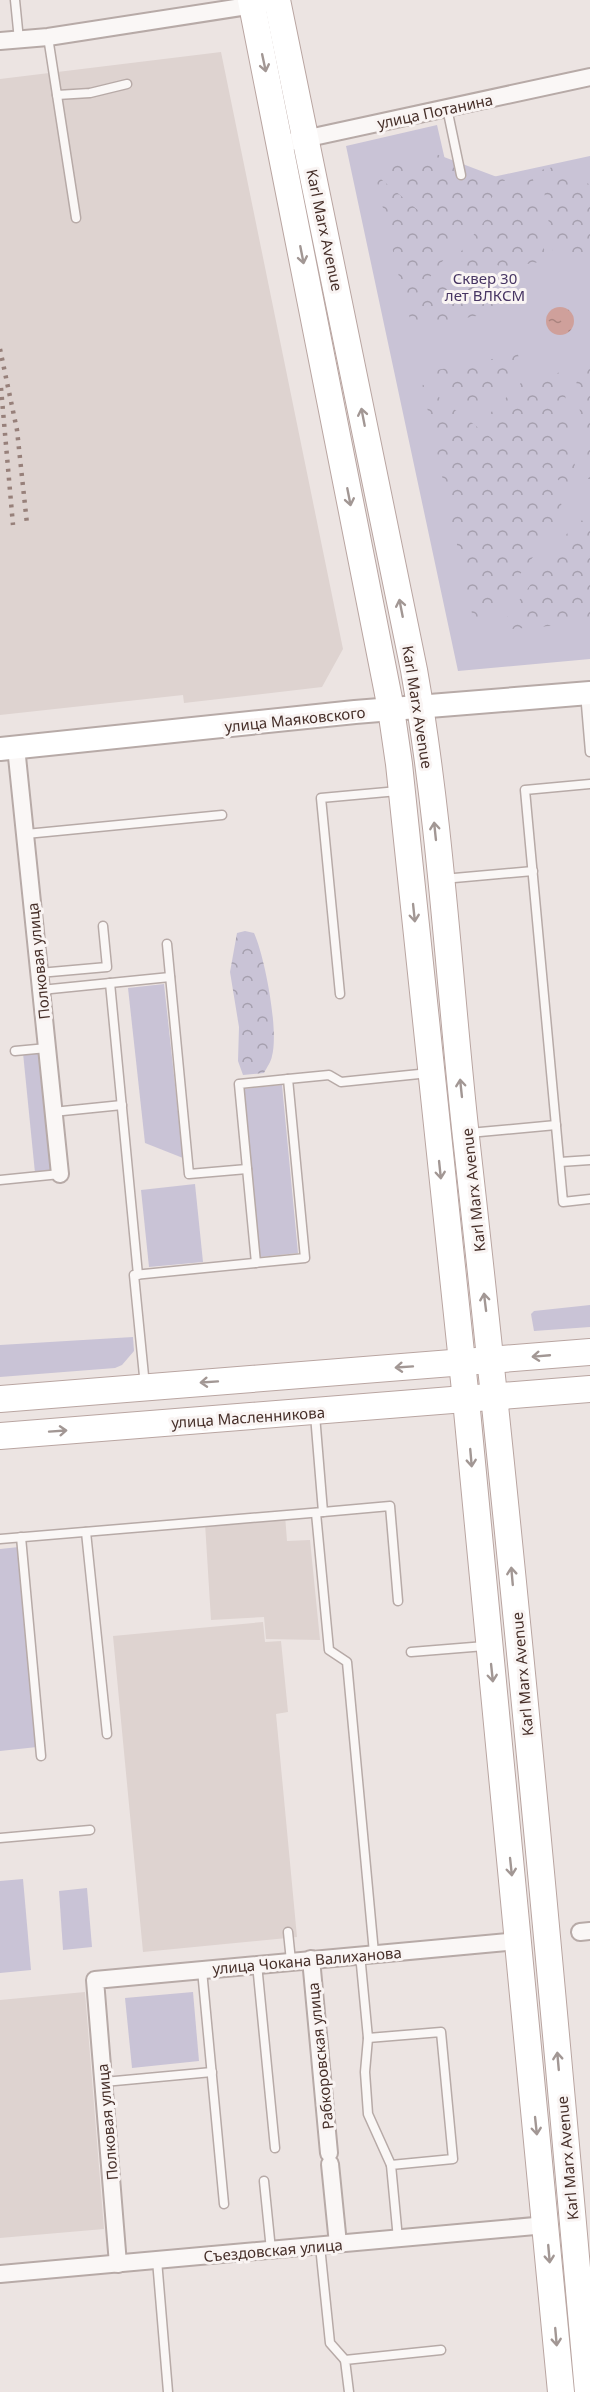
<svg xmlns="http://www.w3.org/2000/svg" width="590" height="2392" font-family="'Noto Sans',sans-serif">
  <defs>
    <pattern id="forest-crowns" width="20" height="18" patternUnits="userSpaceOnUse" patternTransform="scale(1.5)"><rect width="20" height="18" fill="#c9c3d6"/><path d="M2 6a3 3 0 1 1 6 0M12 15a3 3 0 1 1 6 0" fill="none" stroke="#a59fae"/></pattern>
    <pattern id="water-ripples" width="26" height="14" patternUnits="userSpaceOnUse" patternTransform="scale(1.5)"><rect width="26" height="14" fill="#cfa09b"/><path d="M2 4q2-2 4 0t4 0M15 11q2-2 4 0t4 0" fill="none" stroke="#aa837e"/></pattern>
  </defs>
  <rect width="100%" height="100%" fill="#ece4e2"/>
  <g fill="#ded3d0">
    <polygon points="221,52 343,649 322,687 184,703 183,695 0,715 0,79"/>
    <polygon points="285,1515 287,1541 310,1540 320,1640 266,1639 264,1617 211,1620 205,1523"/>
    <polygon points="263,1622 265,1642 281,1641 288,1712 276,1714 297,1937 143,1952 113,1636"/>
    <polygon points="85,1992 104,2229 0,2238 0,2000"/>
  </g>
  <g fill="#c9c3d6">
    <polygon points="437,125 451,186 590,156 590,659 458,671 346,146"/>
    <polygon points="164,984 183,1158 145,1143 128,988"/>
    <polygon points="44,1051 56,1171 35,1173 23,1053"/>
    <polygon points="282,1085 298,1253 260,1257 243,1089"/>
    <polygon points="195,1184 203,1262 149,1267 141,1190"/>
    <polygon points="590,1305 590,1327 534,1331 531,1314 534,1311"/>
    <polygon points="133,1337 134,1351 122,1365 115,1368 0,1377 0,1345"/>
    <polygon points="19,1547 37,1747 0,1751 0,1549"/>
    <polygon points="23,1879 31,1970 0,1973 0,1881"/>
    <polygon points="87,1888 92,1947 63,1950 59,1891"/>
    <polygon points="193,1992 199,2061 132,2068 125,1998"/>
  </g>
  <g fill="url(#forest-crowns)">
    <polygon points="436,154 505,180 462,237 380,167"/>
    <polygon points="562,165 590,185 590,252 554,258 541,170"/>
    <polygon points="532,173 546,261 501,268 468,242 520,175"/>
    <polygon points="375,174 457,243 406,307"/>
    <polygon points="463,249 498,278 503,311 412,328 409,315"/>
    <polygon points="518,354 520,367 475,414 433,379 432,371"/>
    <polygon points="590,367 590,479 588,479 575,370"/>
    <polygon points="562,372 577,481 566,486 483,420 524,380"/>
    <polygon points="422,384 558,490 564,516 483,623 473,618"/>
    <polygon points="590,520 590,623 498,630 576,521"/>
    <path d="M245 931 254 933C265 957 279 1031 272 1056 271 1062 267 1067 264 1073L243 1075 238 1061 239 1027 230 972 237 933Z"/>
  </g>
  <circle fill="url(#water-ripples)" cx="560" cy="321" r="14"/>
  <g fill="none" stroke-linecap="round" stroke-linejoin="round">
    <g stroke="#b7aaa7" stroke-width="11">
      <g id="lane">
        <polyline points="15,0 19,40"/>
        <polyline points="48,37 57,95 90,93 127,84"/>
        <polyline points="57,95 76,218"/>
        <polyline points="447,108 461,175"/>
        <polyline points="585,693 590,752"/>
        <polyline points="590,784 525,790 563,1202 590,1199"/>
        <polyline points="26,834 222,815"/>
        <polyline points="443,879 533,871"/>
        <polyline points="167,944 189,1174 247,1169"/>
        <polyline points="39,973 107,967 103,926"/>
        <polyline points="110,983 138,1275"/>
        <polyline points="41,990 170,977"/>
        <polyline points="340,994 321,798 398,791"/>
        <polyline points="15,1051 47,1048"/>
        <polyline points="53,1112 122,1105"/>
        <polyline points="469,1133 556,1125"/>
        <polyline points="560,1162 590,1160"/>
        <polyline points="0,1180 60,1174"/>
        <polyline points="256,1263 239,1084 288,1079"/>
        <polyline points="145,1386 134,1275 305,1258 288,1079 329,1075 341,1082 429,1073"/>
        <polyline points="323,1512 390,1506 398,1601"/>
        <polyline points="316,1513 329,1650 347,1662 374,1953"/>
        <polyline points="86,1532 107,1734"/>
        <polyline points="21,1537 41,1756"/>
        <polyline points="0,1539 323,1512 315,1415"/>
        <polyline points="411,1652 485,1646"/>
        <polyline points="0,1838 90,1830"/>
        <polyline points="288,1932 291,1961"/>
        <polyline points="360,1954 368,2038 441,2032 453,2159 391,2165 398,2239"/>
        <polyline points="257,1964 275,2148"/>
        <polyline points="202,1970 224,2204"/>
        <polyline points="368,2038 365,2072 368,2114 391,2165"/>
        <polyline points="104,2082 212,2072"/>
        <polyline points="264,2181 271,2250"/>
        <polyline points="320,2246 330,2343 345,2360"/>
        <polyline points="157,2260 168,2392"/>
        <polyline points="349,2392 345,2360 441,2350"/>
      </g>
    </g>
    <g stroke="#b7aaa7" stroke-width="20">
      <g id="street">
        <polyline points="0,41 48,37 261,4"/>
        <polyline points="281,144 590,77"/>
        <polyline points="16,747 60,1174"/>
        <polyline points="580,1932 590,1931"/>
        <polyline points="311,1959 329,2153"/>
        <polyline points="330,2164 338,2244"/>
        <polyline points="118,2264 95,1980 518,1941"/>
        <polyline points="0,2274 546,2225"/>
      </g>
    </g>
    <g stroke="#b7aaa7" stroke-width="26">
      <polyline id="secondary" points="0,749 355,712 590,693"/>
    </g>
    <g stroke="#b9a5a1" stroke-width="28">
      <g id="primary">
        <polyline points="251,0 391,709 399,764 466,1400 561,2392"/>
        <path d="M277 0 414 670C441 824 449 982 466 1137 513 1555 551 1973 588 2392"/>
        <polyline points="0,1399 590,1352"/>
        <polyline points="0,1436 590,1389"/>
      </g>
    </g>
    <use href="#lane" stroke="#faf7f6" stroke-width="8"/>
    <use href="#street" stroke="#faf7f6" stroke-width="16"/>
    <use href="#secondary" stroke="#fff" stroke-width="22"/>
    <use href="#primary" stroke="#fff" stroke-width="26"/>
    <g stroke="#97807a" stroke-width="4.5" stroke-dasharray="3 6" stroke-linecap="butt">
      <polyline points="0,349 17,430 27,524"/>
      <polyline points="1,388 13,525"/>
    </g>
  </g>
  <defs><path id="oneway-shaft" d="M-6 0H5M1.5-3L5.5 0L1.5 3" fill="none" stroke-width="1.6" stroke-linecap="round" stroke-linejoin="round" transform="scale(1.5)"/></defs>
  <g stroke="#a29794">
    <use href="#oneway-shaft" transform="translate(264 63) rotate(78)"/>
    <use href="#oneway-shaft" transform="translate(302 255) rotate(79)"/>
    <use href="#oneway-shaft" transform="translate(363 417) rotate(-101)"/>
    <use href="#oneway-shaft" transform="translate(349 497) rotate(79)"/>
    <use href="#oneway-shaft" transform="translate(401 608) rotate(-101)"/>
    <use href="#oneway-shaft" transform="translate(435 831) rotate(-96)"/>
    <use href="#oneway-shaft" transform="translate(414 913) rotate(84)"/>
    <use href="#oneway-shaft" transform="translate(461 1088) rotate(-96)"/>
    <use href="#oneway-shaft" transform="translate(440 1170) rotate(84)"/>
    <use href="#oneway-shaft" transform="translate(485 1302) rotate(-97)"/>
    <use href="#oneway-shaft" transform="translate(541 1356) rotate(175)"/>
    <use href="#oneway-shaft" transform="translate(404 1367) rotate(176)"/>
    <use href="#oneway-shaft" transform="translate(209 1382) rotate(176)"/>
    <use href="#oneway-shaft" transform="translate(58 1431) rotate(-4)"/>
    <use href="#oneway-shaft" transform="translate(471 1458) rotate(85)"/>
    <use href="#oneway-shaft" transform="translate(512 1576) rotate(-95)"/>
    <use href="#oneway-shaft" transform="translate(492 1673) rotate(84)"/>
    <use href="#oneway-shaft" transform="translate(511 1867) rotate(84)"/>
    <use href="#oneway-shaft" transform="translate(558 2061) rotate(-95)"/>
    <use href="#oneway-shaft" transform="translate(536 2126) rotate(84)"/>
    <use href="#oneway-shaft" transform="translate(549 2254) rotate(85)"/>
    <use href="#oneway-shaft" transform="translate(556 2337) rotate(85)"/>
  </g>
  <g text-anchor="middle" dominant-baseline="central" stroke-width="6" stroke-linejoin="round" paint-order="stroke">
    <g font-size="15" fill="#462f29" stroke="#f9f4f3">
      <text transform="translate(435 111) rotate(-12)">улица Потанина</text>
      <text transform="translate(325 230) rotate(78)">Karl Marx Avenue</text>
      <text transform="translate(418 707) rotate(81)">Karl Marx Avenue</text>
      <text transform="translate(295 719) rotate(-6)">улица Маяковского</text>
      <text transform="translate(38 961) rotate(-96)">Полковая улица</text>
      <text transform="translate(473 1190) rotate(-96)">Karl Marx Avenue</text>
      <text transform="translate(248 1417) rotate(-4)">улица Масленникова</text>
      <text transform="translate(522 1674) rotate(-95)">Karl Marx Avenue</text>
      <text transform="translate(307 1960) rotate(-5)">улица Чокана Валиханова</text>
      <text transform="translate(320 2056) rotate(-96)">Рабкоровская улица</text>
      <text transform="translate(107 2122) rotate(-95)">Полковая улица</text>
      <text transform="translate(567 2158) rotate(-95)">Karl Marx Avenue</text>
      <text transform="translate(273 2250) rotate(-5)">Съездовская улица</text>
    </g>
    <g font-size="15" fill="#473563" stroke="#f9f4f3">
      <text x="485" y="278">Сквер 30<tspan x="485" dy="17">лет ВЛКСМ</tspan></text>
    </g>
  </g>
</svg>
